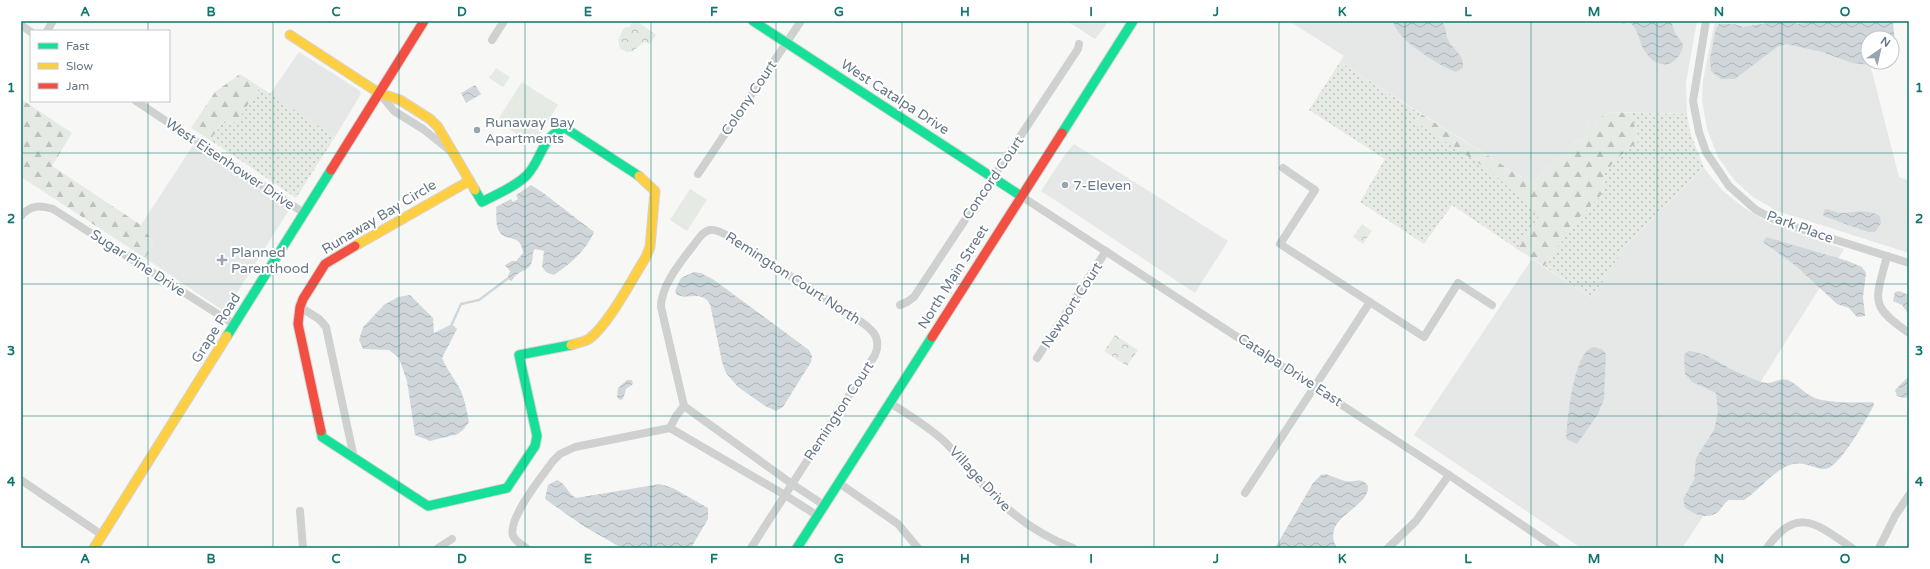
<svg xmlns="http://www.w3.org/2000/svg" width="1930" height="569" font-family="'Varela Round',sans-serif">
  <defs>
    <pattern id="grass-dots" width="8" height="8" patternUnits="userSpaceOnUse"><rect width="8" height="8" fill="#e6eae4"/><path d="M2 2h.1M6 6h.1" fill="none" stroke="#bec2be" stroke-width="1.8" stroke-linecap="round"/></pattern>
    <pattern id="forest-firs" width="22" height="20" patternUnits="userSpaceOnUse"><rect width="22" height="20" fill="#e6eae4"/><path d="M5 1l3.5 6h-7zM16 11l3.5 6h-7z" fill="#bec2be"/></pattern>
    <pattern id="park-crowns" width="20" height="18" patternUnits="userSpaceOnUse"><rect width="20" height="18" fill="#e6eae4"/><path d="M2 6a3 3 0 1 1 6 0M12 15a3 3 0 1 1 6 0" fill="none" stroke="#bec2be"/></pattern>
    <pattern id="water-waves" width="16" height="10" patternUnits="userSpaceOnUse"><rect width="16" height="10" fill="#d0d7db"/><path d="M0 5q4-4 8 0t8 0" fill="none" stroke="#adb3b7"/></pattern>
  </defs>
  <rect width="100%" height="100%" fill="#f7f7f6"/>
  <g fill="#e6e7e7">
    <polygon points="1067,21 1109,21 1095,39"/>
    <polygon points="1289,21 1697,21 1686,83 1687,114 1607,112 1531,183 1340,62 1344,56"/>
    <polygon points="1715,21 1859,21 1899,177 1909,181 1909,253 1777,211 1753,197 1735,181 1718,157 1707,129 1702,101 1703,80"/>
    <polygon points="299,52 359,90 361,94 335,137 270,94"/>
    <polygon points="1074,144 1228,241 1195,293 1041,191 1064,156"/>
    <polygon points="193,145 286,206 289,210 225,312 145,258 154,244 141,225"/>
    <polygon points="1704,168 1722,190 1743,207 1771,224 1844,249 1687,499 1706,512 1682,548 1581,548 1414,435 1532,259 1592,298 1625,247"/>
  </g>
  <g fill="url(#grass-dots)">
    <polygon points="1340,62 1421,114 1416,122 1486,167 1519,196 1539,217 1517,249 1452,205 1424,244 1360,202 1385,159 1309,110"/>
    <polygon points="260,87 335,137 296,198 210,140 222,123 236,122"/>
    <polygon points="1631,113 1687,114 1690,132 1704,168 1625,247 1592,298 1544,266 1576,221 1602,194 1605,173 1616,159 1640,140 1636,131"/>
  </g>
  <g fill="url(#forest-firs)">
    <polygon points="240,74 260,87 236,122 222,123 210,140 191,128 215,92"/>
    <polygon points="21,99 72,133 52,166 141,225 154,244 145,258 21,177"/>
    <polygon points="1607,112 1631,113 1636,131 1640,140 1616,159 1605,173 1602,194 1576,221 1544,266 1517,249 1539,217 1519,196 1486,168 1416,122 1421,114 1531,183"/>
  </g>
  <g fill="url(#park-crowns)">
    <polygon points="633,21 637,21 656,35 650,44 644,42 633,51 627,52 620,49 618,40 624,28 629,27"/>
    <polygon points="1362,224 1372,231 1363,244 1353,237"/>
    <polygon points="1115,335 1138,350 1127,366 1104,351"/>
  </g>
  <g fill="#e6eae4">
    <polygon points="496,68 510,77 503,87 489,78"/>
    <polygon points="522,82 558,105 533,145 497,121"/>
    <polygon points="690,189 707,200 687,231 670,220"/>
  </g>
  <g fill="url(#water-waves)">
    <path d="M1393 21 1442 22C1447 28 1445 34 1448 40 1453 50 1465 55 1463 68L1456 72C1439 66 1396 39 1393 21Z"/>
    <path d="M1620 21H1671L1675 33 1683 44C1683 50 1680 54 1677 58 1666 71 1651 62 1644 50 1638 40 1639 29 1629 22L1623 24Z"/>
    <polygon points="1781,21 1798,24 1816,21 1893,21 1895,44 1892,52 1892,38 1868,38 1868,62 1880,62 1871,65 1852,63 1822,52 1786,44 1777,47 1735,79 1721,79 1711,71 1710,59 1716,28 1719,24 1734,24 1743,27"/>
    <polygon points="475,85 481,94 466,103 461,93"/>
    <path d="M531 185 542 192 594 232C586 251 570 264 554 275L546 272 542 267 544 251 535 249C531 254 534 259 531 264 529 271 517 270 512 281L507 279 510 271 505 265 512 261H516L523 253C521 231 504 244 498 229 495 222 497 214 496 207L511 199 513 202 518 199 516 195Z"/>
    <path d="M1825 209C1830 209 1835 212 1840 213 1855 213 1867 208 1880 216L1881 223 1875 232H1868L1826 217 1823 215Z"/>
    <polygon points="1766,237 1848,261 1862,267 1866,273 1863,297 1865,316 1857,317 1849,308 1837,304 1796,266 1763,242"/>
    <path d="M694 272 701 273 714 280 809 350 812 356 811 362 783 407 776 411 765 406 738 387 726 373 722 362 710 304C700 290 691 300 677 295L675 291 681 278Z"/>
    <polygon points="1899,291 1909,295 1909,315 1902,305 1893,301 1895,292"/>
    <path d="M410 295 433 318 434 333 452 324 457 329 442 358C447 370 455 379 461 391 465 401 467 411 469 422L464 429 458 434 430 441 415 435 407 381 399 358 389 350 363 349 359 340 363 327 384 305 398 297Z"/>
    <path d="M1593 347 1602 349 1606 354 1604 399 1598 414 1577 444 1566 439C1567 422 1573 352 1593 347Z"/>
    <path d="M1688 351C1708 352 1725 368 1744 375 1751 378 1759 382 1767 383 1774 383 1781 377 1788 380 1797 384 1804 393 1813 397 1823 403 1860 403 1873 402L1874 405C1867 418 1839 469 1825 469 1813 469 1803 460 1790 465 1771 472 1760 490 1744 500H1729C1724 503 1722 508 1718 512 1708 520 1693 515 1685 507L1683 499 1694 480 1696 458 1714 430 1718 412 1716 393 1692 382 1685 374 1684 355Z"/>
    <polygon points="1909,376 1909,397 1904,398 1897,396 1895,390"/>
    <polygon points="627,380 632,380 633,384 626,389 623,399 620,400 617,397 618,388"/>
    <path d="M1326 474C1332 476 1338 479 1345 481 1354 483 1361 476 1368 486 1370 509 1319 517 1337 548H1275L1313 483 1321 475Z"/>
    <path d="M557 480C566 483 567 493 576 498L660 484 673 488 708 508V519L691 548H622L585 527 545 499 548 485Z"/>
  </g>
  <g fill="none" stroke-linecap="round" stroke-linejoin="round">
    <polyline stroke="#d0d7db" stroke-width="2.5" points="452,324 461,304 479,300 507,279"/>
    <g stroke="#d4d5d6" stroke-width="11">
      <g id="fast">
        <polyline points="753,21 1021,196"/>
        <polyline points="1062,133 1133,21"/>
        <path d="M475 190 482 202C497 194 515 187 527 175 542 159 542 135 565 128L639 176"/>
        <polyline points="227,336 331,170"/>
        <polyline points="321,431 322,437 428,506 507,488 535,446 537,436 519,355 571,345"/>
        <polyline points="797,548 932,337"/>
      </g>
    </g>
    <g stroke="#d4d5d6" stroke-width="11">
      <g id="slow">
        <polyline points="290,35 379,93 400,100 430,119 438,127 475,190"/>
        <polyline points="355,246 469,181"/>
        <path d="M571 345C577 343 584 342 589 339 609 324 632 279 646 257L650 247 655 191 639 176"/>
        <polyline points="94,548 227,336"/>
      </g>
    </g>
    <g stroke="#d4d5d6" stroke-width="11">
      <g id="jam">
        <polyline points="331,170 424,21"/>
        <polyline points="932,337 1062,133"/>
        <polyline points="321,431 298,324 300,307 303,299 325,264 355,246"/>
      </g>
    </g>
    <g stroke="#cfd1d1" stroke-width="8">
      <polyline points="1706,21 1693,101 1699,132 1706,152 1729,186 1756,210 1779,222 1909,263"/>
      <polyline points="21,25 31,32"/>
      <polyline points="47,31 53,21"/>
      <polyline points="492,40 504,21"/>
      <polyline points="380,94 394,111 423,129 448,149"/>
      <polyline points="136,101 304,213"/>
      <polyline points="1283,168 1315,190 1280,244 1424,337 1458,283 1492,305"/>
      <polyline points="698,174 801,21"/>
      <polyline points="1021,196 1449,475 1556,548"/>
      <path d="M21 216C30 205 40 205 53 209L235 325"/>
      <path d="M1887 256C1876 300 1868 305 1909 333"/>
      <polyline points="900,305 907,302 914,297 1078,49 1079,44"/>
      <polyline points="300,307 319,319 326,327 354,458"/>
      <polyline points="1037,358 1106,251"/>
      <path d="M890 403C909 415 929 427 945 442 961 458 974 477 990 492 1014 517 1041 536 1073 548"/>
      <path d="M684 406 661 307C661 283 685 257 699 238 708 226 716 229 728 236L860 321C873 330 882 338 875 355L751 548"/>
      <polyline points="684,406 792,484 824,505"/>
      <polyline points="670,428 785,495 818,516"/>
      <polyline points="670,428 676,416 684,406"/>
      <polyline points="21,480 102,535"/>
      <polyline points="839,483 898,524 918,548"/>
      <polyline points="1245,493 1370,302"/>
      <polyline points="300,511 303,548"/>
      <polyline points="438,548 452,539"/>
      <path d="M526 548C522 545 515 541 513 536 507 519 543 475 553 461L560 454 575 447 670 428"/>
      <polyline points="1388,548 1416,521 1449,475"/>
      <path d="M1767 548C1797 504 1818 525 1852 548"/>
      <polyline points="1879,548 1895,516 1909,495"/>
    </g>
    <use href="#fast" stroke="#16e098" stroke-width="9"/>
    <use href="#slow" stroke="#ffcf43" stroke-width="9"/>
    <use href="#jam" stroke="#f24e42" stroke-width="9"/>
  </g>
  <path fill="none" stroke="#0f766e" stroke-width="1" stroke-opacity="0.55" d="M148 21V31M273 21V548M399 21V548M525 21V548M651 21V548M776 21V548M902 21V548M1028 21V548M1154 21V548M1279 21V548M1405 21V548M1531 21V548M1657 21V548M1782 21V548M148 101V548M21 153H1909M21 284H1909M21 416H1909"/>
  <g fill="#99a4ae" stroke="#fff" stroke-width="1.5">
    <circle cx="477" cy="130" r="4"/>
    <circle cx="1065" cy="185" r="4"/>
    <path d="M220 254h4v4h4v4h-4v4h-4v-4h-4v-4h4z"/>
  </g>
  <g text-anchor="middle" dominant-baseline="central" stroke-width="4" stroke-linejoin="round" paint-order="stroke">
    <g font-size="14" fill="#667787" stroke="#fff">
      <text transform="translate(895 97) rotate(33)">West Catalpa Drive</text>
      <text transform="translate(749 98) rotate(-56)">Colony Court</text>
      <text transform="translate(230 164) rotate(34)">West Eisenhower Drive</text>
      <text transform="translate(993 178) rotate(-56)">Concord Court</text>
      <text transform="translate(379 217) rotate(-31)">Runaway Bay Circle</text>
      <text transform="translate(1800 227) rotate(20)">Park Place</text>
      <text transform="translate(138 263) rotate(33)">Sugar Pine Drive</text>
      <text transform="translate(953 277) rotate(-58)">North Main Street</text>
      <text transform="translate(793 278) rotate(33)">Remington Court North</text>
      <text transform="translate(1072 305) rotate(-57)">Newport Court</text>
      <text transform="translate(216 328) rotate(-58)">Grape Road</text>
      <text transform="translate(1290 370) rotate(33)">Catalpa Drive East</text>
      <text transform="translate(839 411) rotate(-57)">Remington Court</text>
      <text transform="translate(980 479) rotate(47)">Village Drive</text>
    </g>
    <g font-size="14" fill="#667787" stroke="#fff" text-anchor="start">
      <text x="485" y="122">Runaway Bay<tspan x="485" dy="16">Apartments</tspan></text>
      <text x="1073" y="185">7-Eleven</text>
      <text x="231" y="252">Planned<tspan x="231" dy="16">Parenthood</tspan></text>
    </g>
  </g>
  <rect width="1930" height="569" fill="none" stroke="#ffffff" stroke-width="44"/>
  <rect x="30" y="30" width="140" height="72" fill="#ffffff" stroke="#c2c9cf"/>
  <rect x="38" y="43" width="20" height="6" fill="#16e098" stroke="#c2c9cf"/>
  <text x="66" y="50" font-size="12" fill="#667787">Fast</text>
  <rect x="38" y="63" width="20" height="6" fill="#ffcf43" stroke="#c2c9cf"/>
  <text x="66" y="70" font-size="12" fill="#667787">Slow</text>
  <rect x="38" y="83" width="20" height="6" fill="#f24e42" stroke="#c2c9cf"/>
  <text x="66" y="90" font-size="12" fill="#667787">Jam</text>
  <g transform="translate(1880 50) rotate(34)"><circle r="19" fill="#ffffff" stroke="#c2c9cf"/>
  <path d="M0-3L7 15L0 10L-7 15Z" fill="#99a4ae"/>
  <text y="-6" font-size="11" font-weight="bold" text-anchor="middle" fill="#667787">N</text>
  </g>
  <rect x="22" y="22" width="1886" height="525" fill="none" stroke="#0f766e" stroke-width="1.5"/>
  <g font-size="13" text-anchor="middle" font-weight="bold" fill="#0f766e">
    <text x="85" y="16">A</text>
    <text x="211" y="16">B</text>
    <text x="336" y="16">C</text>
    <text x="462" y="16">D</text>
    <text x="588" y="16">E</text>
    <text x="714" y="16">F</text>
    <text x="839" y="16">G</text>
    <text x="965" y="16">H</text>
    <text x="1091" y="16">I</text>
    <text x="1216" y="16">J</text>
    <text x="1342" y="16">K</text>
    <text x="1468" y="16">L</text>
    <text x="1594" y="16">M</text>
    <text x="1719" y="16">N</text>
    <text x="1845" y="16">O</text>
    <text x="11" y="92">1</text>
    <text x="1919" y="92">1</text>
    <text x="11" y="223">2</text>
    <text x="1919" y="223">2</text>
    <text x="11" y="355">3</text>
    <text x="1919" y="355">3</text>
    <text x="11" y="486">4</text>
    <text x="1919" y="486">4</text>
    <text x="85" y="563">A</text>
    <text x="211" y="563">B</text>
    <text x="336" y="563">C</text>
    <text x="462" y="563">D</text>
    <text x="588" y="563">E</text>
    <text x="714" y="563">F</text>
    <text x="839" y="563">G</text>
    <text x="965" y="563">H</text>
    <text x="1091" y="563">I</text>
    <text x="1216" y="563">J</text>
    <text x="1342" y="563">K</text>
    <text x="1468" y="563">L</text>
    <text x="1594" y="563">M</text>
    <text x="1719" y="563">N</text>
    <text x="1845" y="563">O</text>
  </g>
</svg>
